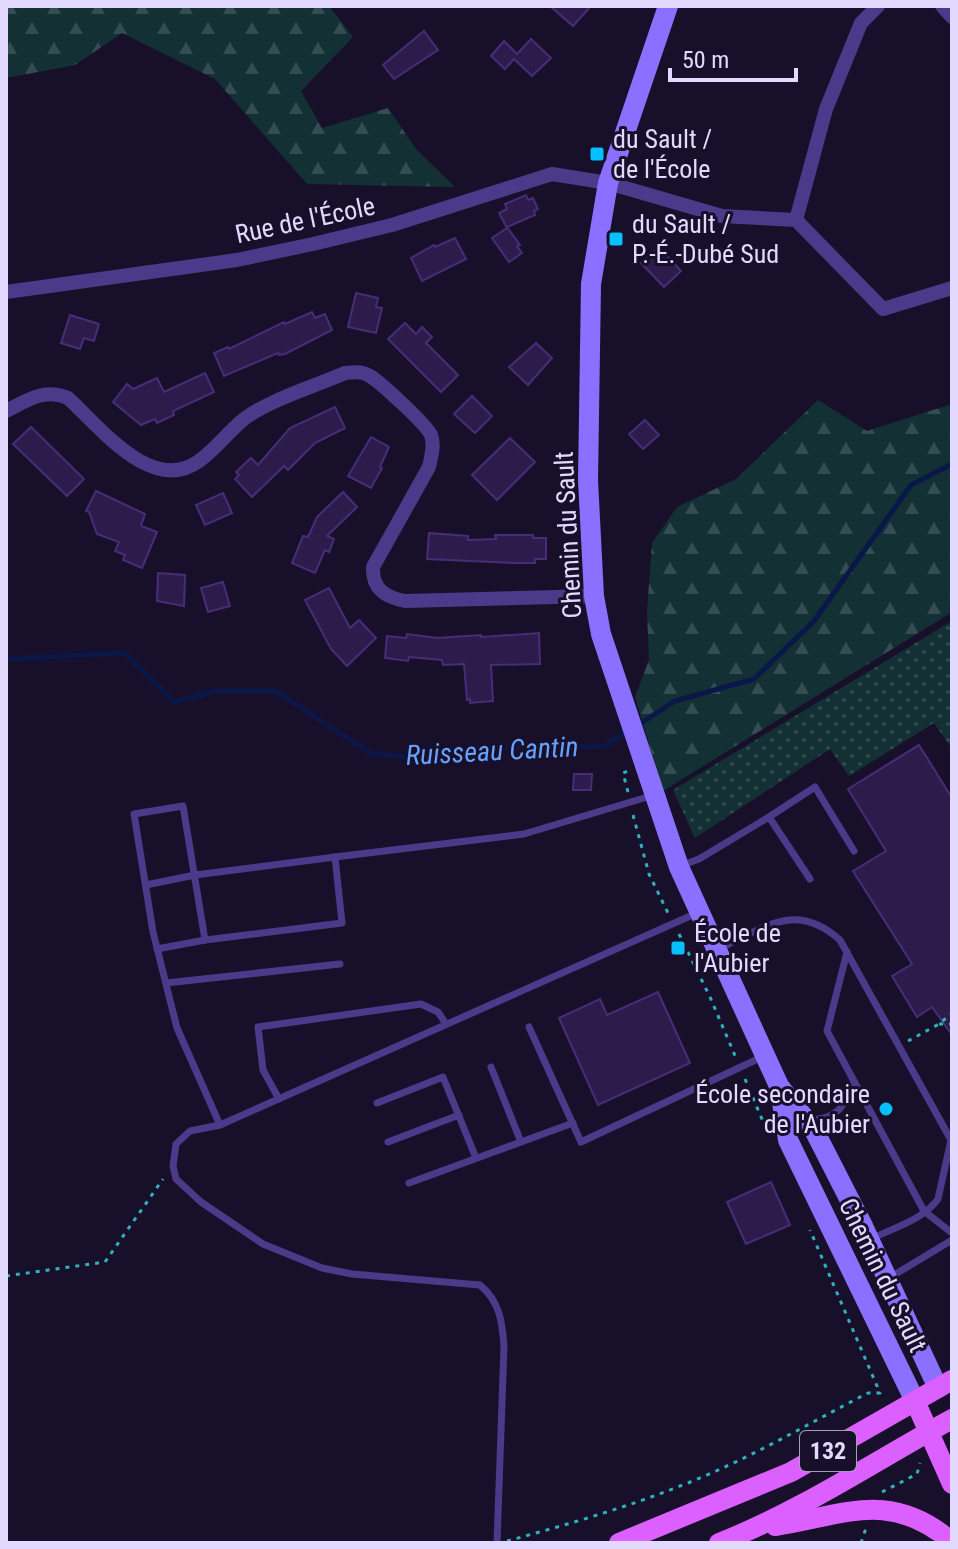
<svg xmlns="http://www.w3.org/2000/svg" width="958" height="1549" font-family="'Roboto Condensed',sans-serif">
  <defs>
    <pattern id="grass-dots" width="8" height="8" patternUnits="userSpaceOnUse" patternTransform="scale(2)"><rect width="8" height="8" fill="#133034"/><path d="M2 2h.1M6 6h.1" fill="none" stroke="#354d52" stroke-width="1.8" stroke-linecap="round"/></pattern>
    <pattern id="forest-firs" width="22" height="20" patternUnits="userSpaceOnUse" patternTransform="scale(2)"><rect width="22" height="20" fill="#133034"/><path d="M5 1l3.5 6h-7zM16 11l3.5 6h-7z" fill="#354d52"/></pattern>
  </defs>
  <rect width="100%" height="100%" fill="#18102a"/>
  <polygon fill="url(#grass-dots)" points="952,621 952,749 934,723 849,776 830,749 695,838 673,790"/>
  <g fill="url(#forest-firs)">
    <polygon points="6,6 329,6 353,37 301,91 322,128 388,108 416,149 455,187 307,184 215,79 122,33 75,65 6,78"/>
    <polygon points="818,400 867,431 952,404 952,612 663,791 635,697 649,660 647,611 652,543 677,507 736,479"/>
  </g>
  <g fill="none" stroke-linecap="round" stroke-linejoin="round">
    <g stroke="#0a1749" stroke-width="5">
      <polyline points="6,659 125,653 175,702 215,691 276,691 370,753 432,760 475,746 506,748 604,746 629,730"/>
      <polyline points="638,725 675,701 754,679 814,621 911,485 952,464"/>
    </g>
  </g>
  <g fill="#2d1c4b" stroke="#472d78" stroke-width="2">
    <polygon points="550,6 591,6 573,26"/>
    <polygon points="424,31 438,50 394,79 383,65"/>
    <polygon points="531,39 551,58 532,76 514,59 505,69 491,56 504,41 517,54"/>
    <polygon points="526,195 528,200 533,198 538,209 534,211 535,215 507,227 520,245 517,246 522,253 509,262 492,238 507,228 499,213 507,209 505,204"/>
    <polygon points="455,238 466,259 422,281 411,258 434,245 435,247"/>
    <polygon points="659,247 681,271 664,287 641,263"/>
    <polygon points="356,293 378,298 376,307 382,308 376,333 348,327"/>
    <polygon points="312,312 315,318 325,314 332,330 285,354 279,355 278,353 224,376 214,353 228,347 229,349 284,322 285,324"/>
    <polygon points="70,315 99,324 94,341 84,338 80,349 61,343"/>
    <polygon points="405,323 416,334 422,327 432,337 426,343 458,375 441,392 388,339"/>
    <polygon points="536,343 552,358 528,385 509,367"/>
    <polygon points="205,373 214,392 173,411 174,415 157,423 155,419 141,425 113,402 127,384 133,389 157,378 164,392"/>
    <polygon points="472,396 492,416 475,433 454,414"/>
    <polygon points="335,407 345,428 315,443 288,470 284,466 252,497 235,479 239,475 236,472 251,458 258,465 290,428"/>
    <polygon points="645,420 659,435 643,449 629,434"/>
    <polygon points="31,427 84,479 67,496 13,444"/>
    <polygon points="371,437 389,447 380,467 382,468 371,488 348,476"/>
    <polygon points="510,438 535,462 497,500 472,475"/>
    <polygon points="96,491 145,514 141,526 157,532 142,568 123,560 125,555 115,551 119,542 97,534 89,512 86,511"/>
    <polygon points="343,492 357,507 327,536 334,539 329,552 325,550 315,573 292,563 303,536 308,537 317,517"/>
    <polygon points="223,493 232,513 205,525 196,505"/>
    <polygon points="429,533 468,536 468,540 496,539 495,535 533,535 533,538 546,538 546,559 535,559 535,563 514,563 427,559"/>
    <polygon points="158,573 185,575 184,606 157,601"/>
    <polygon points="223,582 230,606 208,612 201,588"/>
    <polygon points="329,588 350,628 359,620 376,638 347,666 331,649 305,600"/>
    <polygon points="539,633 540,664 491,665 493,701 470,703 470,699 467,700 464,664 443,665 442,660 409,657 408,661 385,658 387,636 406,638 407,634 437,638 481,635 481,637"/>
    <polygon points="919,745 952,798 952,1035 932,1007 917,1017 892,976 912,964 853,871 886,851 848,789"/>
    <polygon points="574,774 592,774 591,790 573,790"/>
    <polygon points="658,992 690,1063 598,1105 559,1018 600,999 607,1015"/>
    <polygon points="771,1182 790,1225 746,1244 727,1202"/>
  </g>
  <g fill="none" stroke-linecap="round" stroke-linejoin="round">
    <g stroke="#2eb1be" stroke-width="3" stroke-dasharray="4 6" stroke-linecap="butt">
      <polyline points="628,792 623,773 628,771"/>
      <polyline points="633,815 649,874 668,913"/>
      <polyline points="679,934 710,997 736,1058"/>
      <polyline points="939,1024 952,1024"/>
      <polyline points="908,1041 939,1024 952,1013"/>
      <polyline points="745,1079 767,1131"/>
      <polyline points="6,1276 105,1262 163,1179"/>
      <polyline points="882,1492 917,1474 920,1463"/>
      <path d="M507 1541C577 1522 649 1501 716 1471 768 1448 817 1419 868 1393H880L810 1230"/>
      <polyline points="861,1543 866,1528"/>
    </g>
    <g stroke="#493a8a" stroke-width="7">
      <polyline points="769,817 815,787 854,851"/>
      <polyline points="335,857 524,834 654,795"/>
      <polyline points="683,865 699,859 769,817 810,879"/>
      <polyline points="146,885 195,875 335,857 342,923 205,940 183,806 134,814 153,932 177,1028 220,1125 697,913"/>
      <polyline points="157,949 205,940"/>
      <path d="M718 949C765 928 795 900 840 940L951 1140 938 1199C923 1220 893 1228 871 1239"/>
      <polyline points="847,952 827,1031 924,1211 952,1233"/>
      <polyline points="166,983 340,964"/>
      <polyline points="529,1027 581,1142 762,1057"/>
      <polyline points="491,1067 521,1142"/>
      <polyline points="279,1099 263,1070 258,1027 421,1004 438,1012 446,1024"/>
      <polyline points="377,1103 443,1077 476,1158"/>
      <path d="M812 1120C841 1117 843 1106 854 1082"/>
      <path d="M220 1125 190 1131 176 1144 173 1166 176 1179 201 1202 263 1244 322 1268 352 1274 480 1285C500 1302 502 1321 504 1346L497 1543"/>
      <polyline points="388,1142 459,1115"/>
      <polyline points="409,1183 573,1123"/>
      <polyline points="889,1278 952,1240"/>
    </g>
    <g stroke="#493a8a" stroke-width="14">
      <polyline points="942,6 952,17"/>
      <polyline points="796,220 826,109 861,23 878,6"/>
      <polyline points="6,292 237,260 313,244 392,225 552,174 608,183 722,216 796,220 883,309 952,288"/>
      <path d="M6 411C28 400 44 388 68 398 101 428 152 495 199 461 216 449 228 432 244 419 269 400 315 386 345 373 354 372 362 371 370 376 381 383 426 424 431 435 435 445 431 457 429 467L373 567C372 589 385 597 405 601L594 596"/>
    </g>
    <g stroke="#8970ff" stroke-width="20">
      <polyline points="668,6 608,183 591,284 588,480 594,596 601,634 679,867 779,1086 814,1130 862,1224 938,1388"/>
      <polyline points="780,1090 788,1140 915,1401"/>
    </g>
    <g stroke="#dc60ff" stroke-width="20">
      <polyline points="915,1401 952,1484"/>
      <path d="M775 1526C845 1515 890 1489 952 1542"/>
      <polyline points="619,1543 791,1472 952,1380"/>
      <path d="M719 1543C801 1511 875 1461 952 1419"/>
    </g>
  </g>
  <g fill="#05c0ff" stroke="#18102a" stroke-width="3">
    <rect x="589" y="146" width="16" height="16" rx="4"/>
    <rect x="608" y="231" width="16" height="16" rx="4"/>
    <rect x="670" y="940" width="16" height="16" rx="4"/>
    <circle cx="886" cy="1109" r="8"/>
  </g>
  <g text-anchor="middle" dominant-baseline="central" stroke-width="6" stroke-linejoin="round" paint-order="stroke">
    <rect fill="#18102a" stroke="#a69dbf" stroke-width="2" x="800" y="1431" width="56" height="40" rx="6"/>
    <g font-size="24" font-weight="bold" fill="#e3d9ff">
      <text x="828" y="1451">132</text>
    </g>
    <g font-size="26" fill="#e3d9ff" stroke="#18102a" text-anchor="start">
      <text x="613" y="139">du Sault /<tspan x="613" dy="30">de l'École</tspan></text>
      <text x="632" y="224">du Sault /<tspan x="632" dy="30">P.-É.-Dubé Sud</tspan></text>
      <text x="694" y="933">École de<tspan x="694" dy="30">l'Aubier</tspan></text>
      <text x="870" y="1094" text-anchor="end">École secondaire<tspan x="870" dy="30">de l'Aubier</tspan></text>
    </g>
    <g font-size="26" fill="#e3d9ff" stroke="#18102a">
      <text transform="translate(305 220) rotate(-12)">Rue de l'École</text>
      <text transform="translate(568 535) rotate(-93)">Chemin du Sault</text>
      <text transform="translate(883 1275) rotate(64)">Chemin du Sault</text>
    </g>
    <g font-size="28" font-style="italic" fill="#67a1ff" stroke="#18102a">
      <text transform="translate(492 751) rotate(-3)">Ruisseau Cantin</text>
    </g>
  </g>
  <rect width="958" height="1549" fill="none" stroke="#e3d9ff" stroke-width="16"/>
  <path d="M670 68v12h126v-12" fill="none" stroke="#e3d9ff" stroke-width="4"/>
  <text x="682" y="68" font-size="24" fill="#e3d9ff" stroke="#18102a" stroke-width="6" paint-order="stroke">50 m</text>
</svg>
